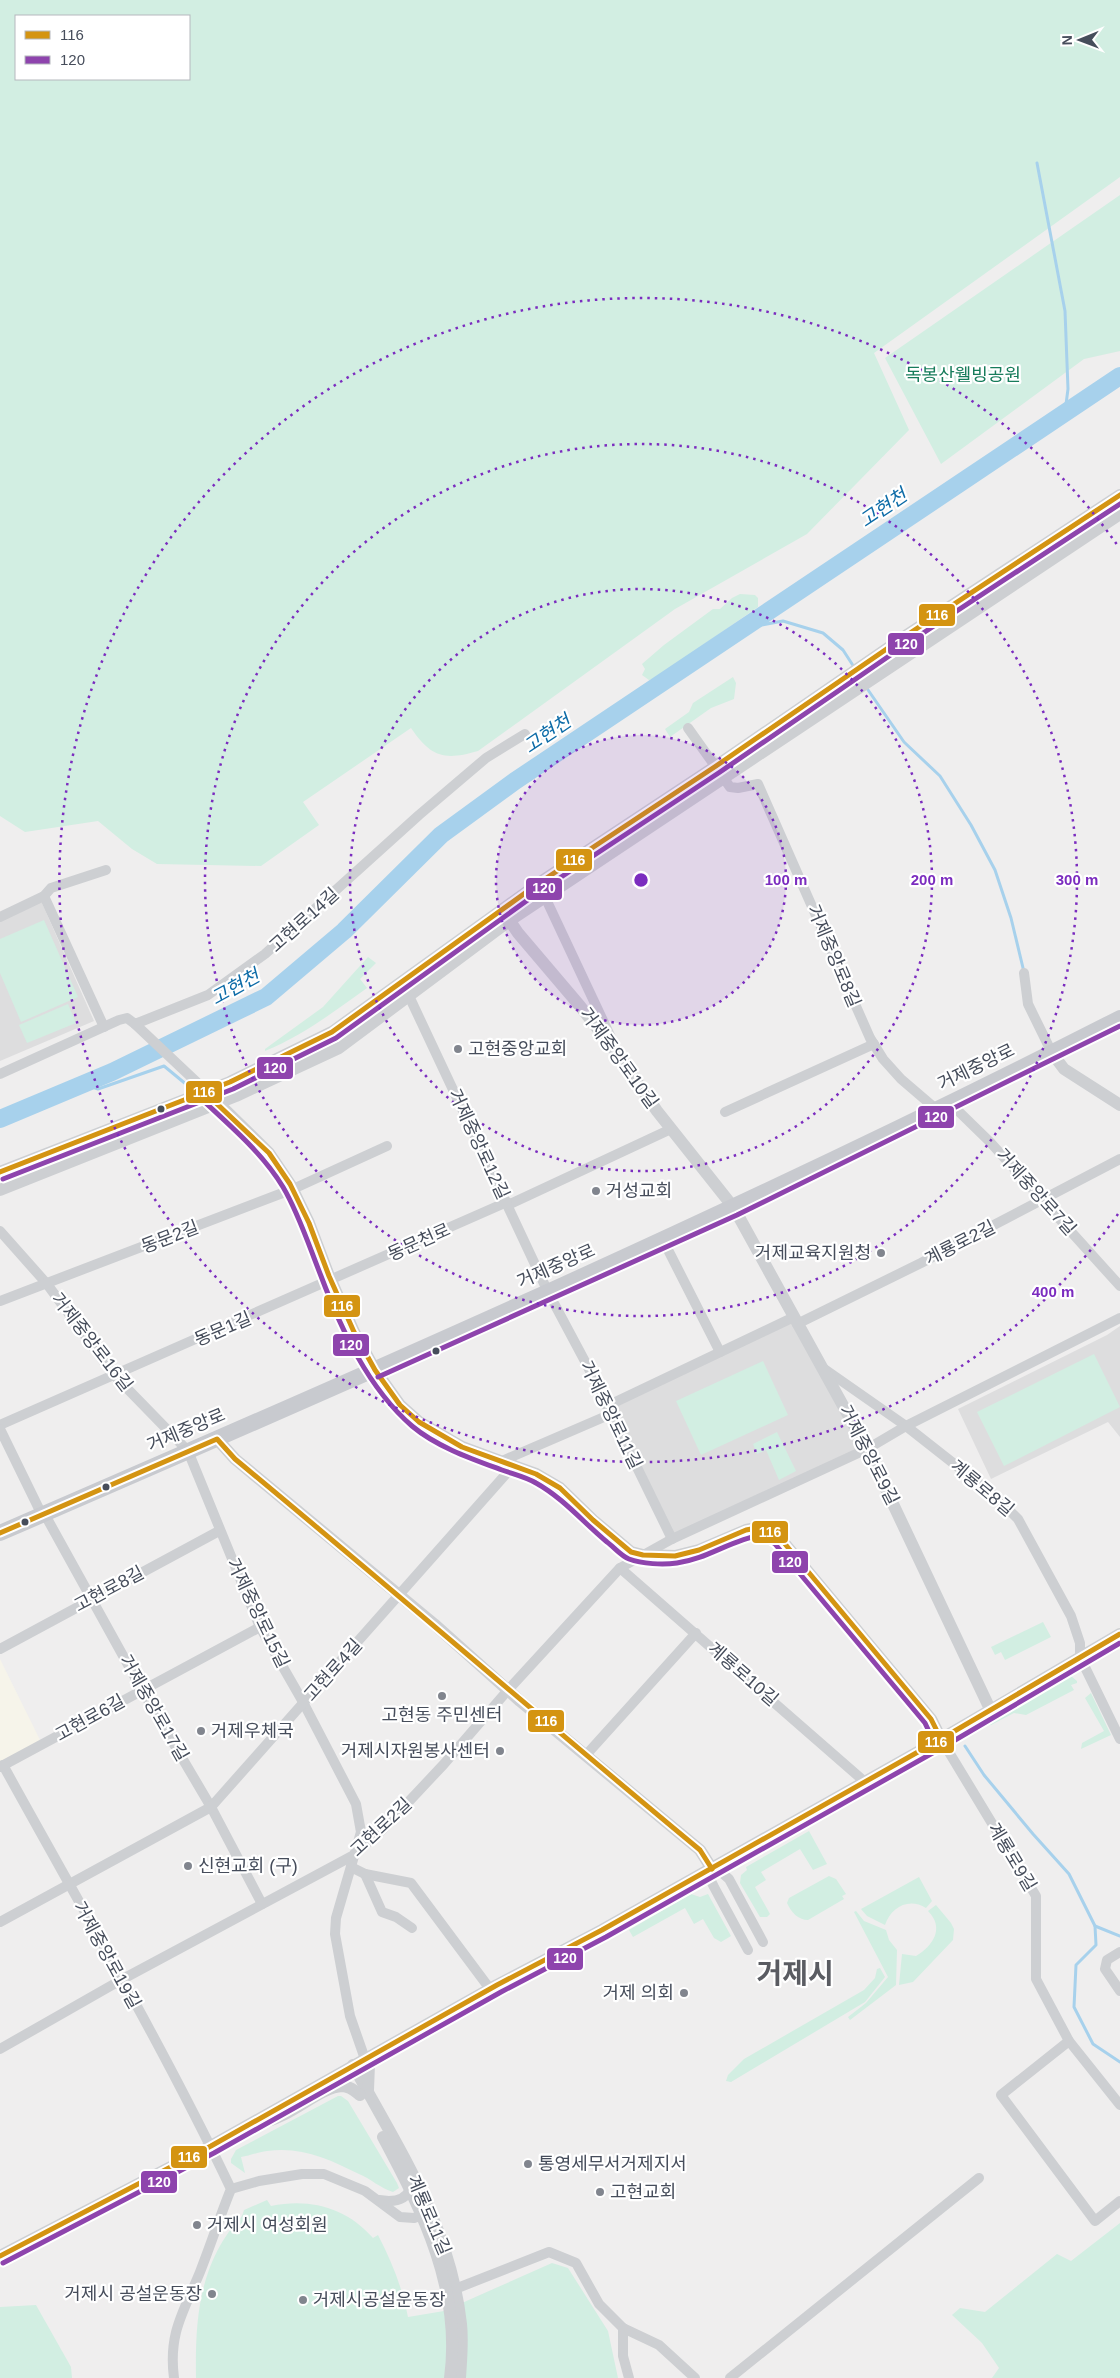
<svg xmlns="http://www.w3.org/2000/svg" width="1120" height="2378" font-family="Arial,'Noto Sans KR',sans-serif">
  <rect width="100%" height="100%" fill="#efeeee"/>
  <polygon fill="#f6f4ea" points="0,1659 42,1744 0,1767"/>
  <g fill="#ddddde">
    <polygon points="41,901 94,1021 0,1061 0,921"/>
    <polygon points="794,1317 867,1449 672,1539 607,1406"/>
    <polygon points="1120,1326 1120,1437 1108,1422 991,1479 958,1409 1107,1335"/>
  </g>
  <g fill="#d2eee2" fill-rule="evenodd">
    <path d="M0 0H1120V177L874 353 909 430 807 534 675 609 478 751C444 761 431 757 411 728L303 802 319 825 261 866 157 864 132 849 98 821 25 832 0 816ZM189 16V79H16V16Z"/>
    <polygon points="1120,195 1120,351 1084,359 941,464 885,358"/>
    <polygon points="1120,501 1120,506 872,670 869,666"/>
    <polygon points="740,594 755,595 758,598 758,607 655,678 649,680 642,675 645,669 642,664 664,645 713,609 720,609 732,598"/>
    <polygon points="733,677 736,683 734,699 711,708 670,737 665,729 689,712 693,703"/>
    <polygon points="44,920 78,997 21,1022 0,973 0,939"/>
    <path d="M368 957 376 963 360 979 367 988C335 1011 302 1036 265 1051V1049L323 1007Z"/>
    <polygon points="68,1004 76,1023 27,1043 19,1025"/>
    <polygon points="1094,1354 1120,1407 1004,1466 977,1412"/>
    <polygon points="763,1361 788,1415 701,1455 676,1401"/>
    <polygon points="777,1432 796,1471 779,1480 766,1450 757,1454 753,1444"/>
    <polygon points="1043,1622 1051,1637 1005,1660 1001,1652 995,1655 991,1647"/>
    <polygon points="1071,1676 1077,1681 1077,1683 1071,1685 1074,1690 1026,1715 1014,1713 991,1725 981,1726"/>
    <polygon points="1091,1693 1111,1735 1081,1749 1082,1743 1104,1731 1085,1698"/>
    <polygon points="809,1831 827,1864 813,1870 800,1849 761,1872 766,1880 755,1887 770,1914 767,1917 760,1917 740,1883 741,1875 747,1870 746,1867"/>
    <path d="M829 1876 836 1879 846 1894 842 1896 844 1899 808 1920C798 1920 791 1912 787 1903L789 1898Z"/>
    <path d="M919 1877 932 1901 926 1908C909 1897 891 1907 885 1925L867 1916 861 1909Z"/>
    <polygon points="691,1894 700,1897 708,1894 731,1936 721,1942 714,1938 703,1919 694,1924 685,1908 633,1937 629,1930"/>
    <path d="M936 1905 951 1923 954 1929 953 1940 913 1982 899 1985 902 1954 916 1956C933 1946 945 1928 928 1911Z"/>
    <polygon points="856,1911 864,1921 886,1930 889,1940 897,1950 896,1985 850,2020 848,2017 866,2003 888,1977 854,1912"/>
    <polygon points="880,1968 885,1977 865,2002 731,2082 726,2081 728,2075 744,2059 864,1990 875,1978 877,1969"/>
    <path d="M338 2096H341L348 2101 397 2183 399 2188 393 2192C380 2188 371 2179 359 2174 329 2159 301 2146 267 2151 258 2152 249 2156 241 2157L245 2173 231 2163V2159L236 2150Z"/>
    <path d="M267 2200 271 2206C309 2198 346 2207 373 2238L378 2235C392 2262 402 2287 408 2317L444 2311 552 2263 568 2268 608 2331 618 2378H196C195 2318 199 2262 242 2216L244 2210Z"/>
    <polygon points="1120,2223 1120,2378 992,2378 999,2368 982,2343 952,2315 960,2308 985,2312 1057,2254 1071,2261"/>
    <polygon points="36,2305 71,2367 72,2378 0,2378 0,2307"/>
  </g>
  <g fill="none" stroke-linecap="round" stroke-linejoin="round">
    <g stroke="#a7d1ec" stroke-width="3">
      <polyline points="1037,163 1065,311 1068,389 1065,412"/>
      <polyline points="745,628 783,621 823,633 843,650 854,667"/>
      <polyline points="866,687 904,742 940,776 971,825 995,870 1011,918 1024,972"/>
      <polyline points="84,1084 98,1089 164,1066 187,1085"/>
      <polyline points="965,1746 984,1775 1033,1834 1069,1874 1095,1926 1120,1936"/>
      <polyline points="1095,1926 1096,1945 1076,1965 1074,2007 1093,2044 1120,2062"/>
    </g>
    <polyline stroke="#a7d1ec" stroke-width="18" points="0,1119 112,1072 266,997 344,931 441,835 515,781 1120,376"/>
    <g stroke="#cdcfd2" stroke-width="10">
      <polyline points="688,728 730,787 738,788 758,784 870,1038 883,1059 901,1079 936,1109"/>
      <polyline points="44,896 104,1027"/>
      <polyline points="545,897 614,1044"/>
      <polyline points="0,917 44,896 51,888 106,870"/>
      <polyline points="1024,973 1028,1004 1052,1053"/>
      <polyline points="409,996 548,1292 588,1367 672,1539"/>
      <polyline points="135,1024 206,1091"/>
      <polyline points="0,1074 119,1020 127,1018 135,1024 208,995 265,954 419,815 486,758 525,734"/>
      <polyline points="949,1102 990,1142 1120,1286"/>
      <polyline points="725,1112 874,1044"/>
      <polyline points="508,1205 671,1129"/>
      <polyline points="0,1231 47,1284 113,1374 188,1451 260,1627 303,1702 356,1804 361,1832 336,1918 335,1934 350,2016 365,2059"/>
      <polyline points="663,1240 720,1352"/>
      <polyline points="0,1301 293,1189 387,1146"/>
      <polyline points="797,1324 921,1263 1120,1159"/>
      <polyline points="823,1368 906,1426 995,1496 1018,1519 1071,1616 1080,1643 1080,1657 1120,1739"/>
      <polyline points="607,1406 794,1317"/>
      <polyline points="0,1425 507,1202"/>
      <polyline points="0,1429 42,1515"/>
      <polyline points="502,1461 611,1414"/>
      <polyline points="44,1513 142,1690 211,1807 262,1904"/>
      <polyline points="620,1568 865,1782"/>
      <polyline points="0,1649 219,1531"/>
      <polyline points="941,1739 1036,1896 1036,1979 1069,2041 1120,2105"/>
      <polyline points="586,1755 696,1633"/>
      <path d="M3 1765C80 1905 162 2044 231 2189 220 2216 211 2244 200 2272 184 2311 168 2333 174 2378"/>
      <polyline points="0,1767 260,1627"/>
      <polyline points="351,1867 365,1874 411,1883 490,1989"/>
      <polyline points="365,1874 382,1912 396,1917 412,1928"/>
      <polyline points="0,1922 211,1807 514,1465"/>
      <polyline points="748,1950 714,1887 710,1879 712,1869 721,1872 729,1879 763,1942"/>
      <polyline points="1120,1952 1107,1960 1105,1969 1120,1991"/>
      <polyline points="1069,2041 1001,2095 1095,2221 1120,2201"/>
      <polyline points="0,2049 121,1980 354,1855 383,1829 444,1764 508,1690 620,1568 672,1539 867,1449 906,1426 1120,1318"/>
      <polyline points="231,2189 259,2181 302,2174 324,2174 365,2191 400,2217 414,2218 422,2215"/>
      <path d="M379 2200C391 2202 405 2202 410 2189"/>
      <polyline points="450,2291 549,2252 576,2263 599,2304 623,2328 659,2345 695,2378"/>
      <polyline points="623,2328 623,2356 629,2378"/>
      <polyline points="730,2378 979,2178"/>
    </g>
    <g stroke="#cdcfd2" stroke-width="12">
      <polyline points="505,914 518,933 580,1006 619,1056 657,1111 734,1208 867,1449 990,1709"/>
      <polyline points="1052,1053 1064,1069 1120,1105"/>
      <polyline points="213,1098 269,1153 290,1184 309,1223 329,1276 354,1332 375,1370 400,1405 419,1422 462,1447 536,1474 560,1488 593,1520 631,1552 643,1555 675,1556 699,1550 746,1530 762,1527 780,1538 931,1719 941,1739"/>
      <polyline points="0,1172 230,1082 332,1032 539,883 716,766 907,635 1120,495"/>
      <polyline points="0,1190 236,1096 339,1048 509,921 1120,514"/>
      <polyline points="217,1439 235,1459 434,1624 520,1701 700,1850 712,1869"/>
      <path d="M353 2065C399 2150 450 2225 461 2324 463 2342 461 2360 460 2378"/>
      <polyline points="368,2090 369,2064 377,2053"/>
      <path d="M259 2123C289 2119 319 2087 342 2086 350 2086 355 2091 360 2095"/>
      <path d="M383 2137C423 2212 462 2290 450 2378"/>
      <polyline points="0,2256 211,2146 497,1985 602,1930 941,1739 1120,1634"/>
    </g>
    <path stroke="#c8cacf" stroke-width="16" d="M0 1533C377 1370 754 1205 1120 1018"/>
    <g stroke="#fff" stroke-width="9">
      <g id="bus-1">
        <polyline points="197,1085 269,1153 290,1184 309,1223 329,1276 354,1332 375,1370 400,1405 419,1422 462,1447 536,1474 560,1488 593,1520 631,1552 643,1555 675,1556 699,1550 746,1530 762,1527 780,1538 931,1719 941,1739"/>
        <polyline points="0,1172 230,1082 332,1032 539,883 716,766 907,635 1120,495"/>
        <path d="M0 1533 217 1439 235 1459C391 1588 544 1721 700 1850L712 1869"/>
        <polyline points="0,2256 211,2146 497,1985 602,1930 941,1739 1120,1634"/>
      </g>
    </g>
    <g stroke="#fff" stroke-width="9">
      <g id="bus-2">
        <path d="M192 1090C224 1121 260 1149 283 1187 299 1214 309 1246 321 1276 341 1329 368 1388 412 1426 437 1447 472 1459 502 1470 513 1474 526 1477 536 1483 563 1498 583 1522 607 1542 614 1547 621 1556 629 1559 642 1564 663 1565 677 1563 707 1559 731 1540 761 1535L775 1544 925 1723 934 1742"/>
        <polyline points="3,1179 233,1089 336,1038 543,889 720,772 911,641 1120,504"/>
        <polyline points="378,1377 737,1215 1120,1026"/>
        <polyline points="3,2263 214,2153 501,1992 606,1937 945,1746 1120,1643"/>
      </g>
    </g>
    <use href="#bus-1" stroke="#d49412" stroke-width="5"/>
    <use href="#bus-2" stroke="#8e44ad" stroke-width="5"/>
  </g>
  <circle cx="641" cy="880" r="145" fill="#7b2cbf" fill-opacity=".12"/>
  <g fill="none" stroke="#7b2cbf" stroke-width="2.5" stroke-dasharray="2.5 5">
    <circle cx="641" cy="880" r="145"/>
    <circle cx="641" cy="880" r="291"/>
    <circle cx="641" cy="880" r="436"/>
    <path d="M1118 1214A582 582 0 1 1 1118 546"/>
  </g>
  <g fill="#81858e" stroke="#fff" stroke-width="2">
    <circle cx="458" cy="1049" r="5"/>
    <circle cx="596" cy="1191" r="5"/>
    <circle cx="881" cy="1253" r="5"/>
    <circle cx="442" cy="1696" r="5"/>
    <circle cx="201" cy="1731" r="5"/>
    <circle cx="500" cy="1751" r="5"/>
    <circle cx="188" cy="1866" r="5"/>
    <circle cx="684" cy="1993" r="5"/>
    <circle cx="528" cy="2164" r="5"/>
    <circle cx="600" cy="2192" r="5"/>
    <circle cx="197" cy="2225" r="5"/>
    <circle cx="212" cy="2294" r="5"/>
    <circle cx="303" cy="2300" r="5"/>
  </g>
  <g fill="#464d5b" stroke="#fff" stroke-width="2">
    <circle cx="161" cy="1109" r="4.5"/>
    <circle cx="436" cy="1351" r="4.5"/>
    <circle cx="106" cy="1487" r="4.5"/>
    <circle cx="25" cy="1522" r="4.5"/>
  </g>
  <g text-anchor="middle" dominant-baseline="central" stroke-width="4.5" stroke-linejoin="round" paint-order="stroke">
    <g font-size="18" fill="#177c5b" stroke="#fff">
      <text x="963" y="375">독봉산웰빙공원</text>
    </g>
    <g font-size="18" fill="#464d5b" stroke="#fff">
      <text transform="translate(304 920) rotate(-42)">고현로14길</text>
      <text transform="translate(834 956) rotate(67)">거제중앙로8길</text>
      <text transform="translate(619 1058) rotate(54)">거제중앙로10길</text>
      <text transform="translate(976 1067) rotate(-26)">거제중앙로</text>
      <text transform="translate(479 1144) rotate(65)">거제중앙로12길</text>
      <text transform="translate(1036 1192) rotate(48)">거제중앙로7길</text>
      <text transform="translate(170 1237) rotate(-21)">동문2길</text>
      <text transform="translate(419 1242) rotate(-24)">동문천로</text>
      <text transform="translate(960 1243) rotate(-27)">계룡로2길</text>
      <text transform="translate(556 1266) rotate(-24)">거제중앙로</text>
      <text transform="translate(223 1329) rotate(-23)">동문1길</text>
      <text transform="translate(92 1342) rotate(52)">거제중앙로16길</text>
      <text transform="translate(611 1415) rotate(64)">거제중앙로11길</text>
      <text transform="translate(186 1430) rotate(-23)">거제중앙로</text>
      <text transform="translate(869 1455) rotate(63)">거제중앙로9길</text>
      <text transform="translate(982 1488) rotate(40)">계룡로8길</text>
      <text transform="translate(109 1589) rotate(-28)">고현로8길</text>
      <text transform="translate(258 1613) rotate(64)">거제중앙로15길</text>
      <text transform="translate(333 1670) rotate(-48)">고현로4길</text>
      <text transform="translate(743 1674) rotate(41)">계룡로10길</text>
      <text transform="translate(154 1708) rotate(60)">거제중앙로17길</text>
      <text transform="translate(90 1718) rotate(-29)">고현로6길</text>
      <text transform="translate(381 1827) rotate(-43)">고현로2길</text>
      <text transform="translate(1012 1857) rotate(59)">계룡로9길</text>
      <text transform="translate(107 1955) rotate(61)">거제중앙로19길</text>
      <text transform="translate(429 2215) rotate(67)">계룡로11길</text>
    </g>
    <g font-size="18" fill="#464d5b" stroke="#fff" text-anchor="start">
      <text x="468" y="1049">고현중앙교회</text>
      <text x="606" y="1191">거성교회</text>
      <text x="871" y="1253" text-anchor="end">거제교육지원청</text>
      <text x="442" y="1715" text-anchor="middle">고현동 주민센터</text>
      <text x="211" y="1731">거제우체국</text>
      <text x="490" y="1751" text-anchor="end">거제시자원봉사센터</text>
      <text x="198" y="1866">신현교회 (구)</text>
      <text x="674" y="1993" text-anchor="end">거제 의회</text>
      <text x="538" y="2164">통영세무서거제지서</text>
      <text x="610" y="2192">고현교회</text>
      <text x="207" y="2225">거제시 여성회원</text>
      <text x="202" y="2294" text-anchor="end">거제시 공설운동장</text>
      <text x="313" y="2300">거제시공설운동장</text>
    </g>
    <g font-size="19" font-style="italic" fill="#0c6ba7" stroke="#fff">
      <text transform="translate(883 508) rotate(-34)">고현천</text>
      <text transform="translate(547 734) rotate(-34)">고현천</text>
      <text transform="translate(235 987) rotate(-29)">고현천</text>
    </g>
    <g font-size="28" font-weight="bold" fill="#5a5c62" stroke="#fff">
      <text x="795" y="1973">거제시</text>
    </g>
  </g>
  <circle cx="641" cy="880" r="8" fill="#7b2cbf" stroke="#fff" stroke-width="2.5"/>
  <g font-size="15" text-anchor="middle" font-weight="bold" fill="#7b2cbf" stroke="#fff" stroke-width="4.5" stroke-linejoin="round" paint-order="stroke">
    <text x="786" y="885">100 m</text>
    <text x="932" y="885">200 m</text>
    <text x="1077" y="885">300 m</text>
    <text x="1053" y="1297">400 m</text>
  </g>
  <g stroke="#fff" stroke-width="2">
    <rect x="918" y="603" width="38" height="24" rx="5" fill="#d49412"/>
    <rect x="887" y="632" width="38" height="24" rx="5" fill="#8e44ad"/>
    <rect x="555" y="848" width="38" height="24" rx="5" fill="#d49412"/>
    <rect x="525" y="877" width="38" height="24" rx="5" fill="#8e44ad"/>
    <rect x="256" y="1056" width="38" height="24" rx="5" fill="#8e44ad"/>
    <rect x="185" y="1080" width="38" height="24" rx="5" fill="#d49412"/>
    <rect x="917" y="1105" width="38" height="24" rx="5" fill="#8e44ad"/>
    <rect x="323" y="1294" width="38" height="24" rx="5" fill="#d49412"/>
    <rect x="332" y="1333" width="38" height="24" rx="5" fill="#8e44ad"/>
    <rect x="751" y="1520" width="38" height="24" rx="5" fill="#d49412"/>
    <rect x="771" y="1550" width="38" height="24" rx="5" fill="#8e44ad"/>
    <rect x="527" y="1709" width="38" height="24" rx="5" fill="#d49412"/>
    <rect x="917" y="1730" width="38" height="24" rx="5" fill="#d49412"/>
    <rect x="546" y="1947" width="38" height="24" rx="5" fill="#8e44ad"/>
    <rect x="170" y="2145" width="38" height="24" rx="5" fill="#d49412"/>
    <rect x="140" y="2170" width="38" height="24" rx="5" fill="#8e44ad"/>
  </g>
  <g font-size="14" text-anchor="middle" font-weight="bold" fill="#fff">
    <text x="937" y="620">116</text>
    <text x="906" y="649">120</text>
    <text x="574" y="865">116</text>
    <text x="544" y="893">120</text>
    <text x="275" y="1073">120</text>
    <text x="204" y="1097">116</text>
    <text x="936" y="1122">120</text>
    <text x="342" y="1311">116</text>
    <text x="351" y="1350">120</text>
    <text x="770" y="1537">116</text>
    <text x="790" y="1567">120</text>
    <text x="546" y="1726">116</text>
    <text x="936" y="1747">116</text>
    <text x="565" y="1963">120</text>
    <text x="189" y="2162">116</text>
    <text x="159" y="2187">120</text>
  </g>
  <rect x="15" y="15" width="175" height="65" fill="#ffffff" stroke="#b5b8bd"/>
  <rect x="25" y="31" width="25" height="8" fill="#d49412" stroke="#b5b8bd"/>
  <text x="60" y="40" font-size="15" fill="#464d5b">116</text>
  <rect x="25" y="56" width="25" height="8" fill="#8e44ad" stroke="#b5b8bd"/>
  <text x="60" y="65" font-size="15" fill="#464d5b">120</text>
  <g transform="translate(1080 40) rotate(269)" stroke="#ffffff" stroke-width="4" paint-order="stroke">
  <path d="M0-4L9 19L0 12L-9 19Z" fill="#464d5b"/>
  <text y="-8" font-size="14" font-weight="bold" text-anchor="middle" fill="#464d5b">N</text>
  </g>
</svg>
